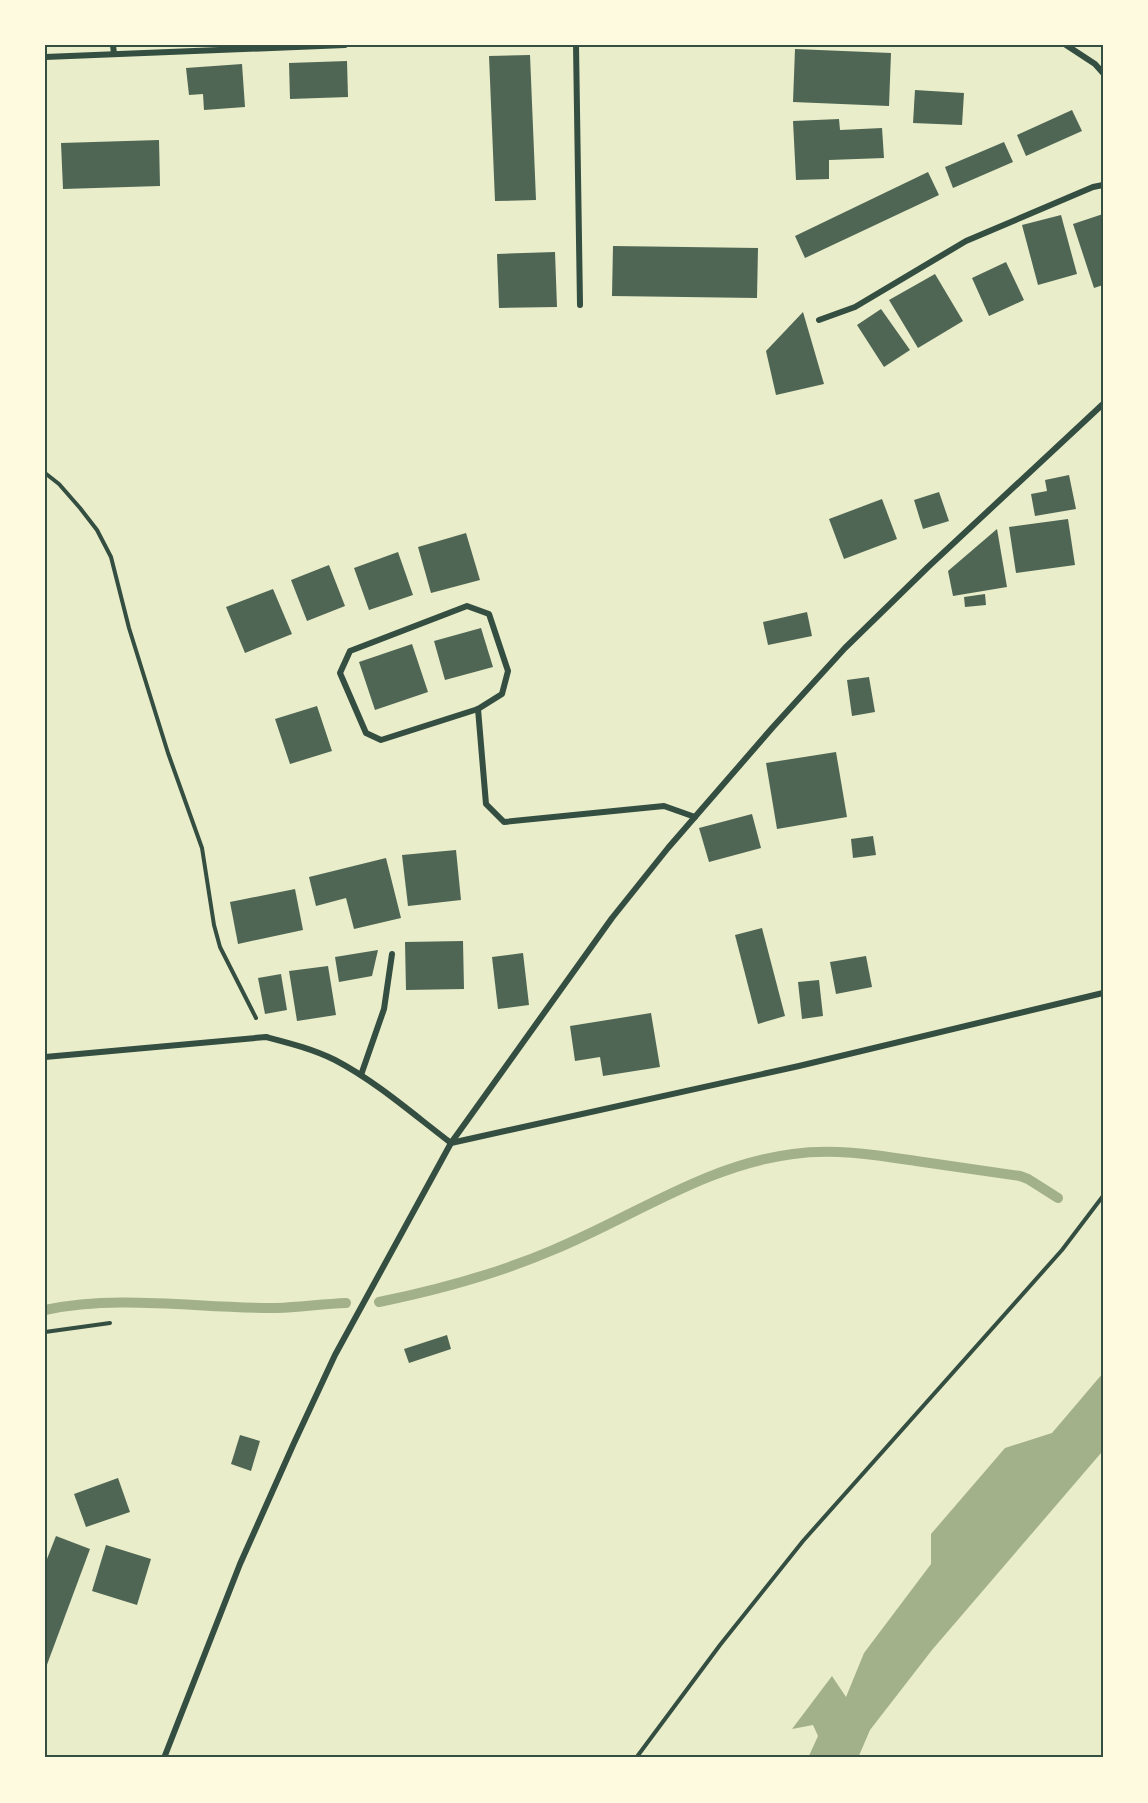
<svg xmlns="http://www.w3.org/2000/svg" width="1148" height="1803" font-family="'Varela Round',sans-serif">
  <rect width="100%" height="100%" fill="#e9edc9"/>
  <polygon fill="#a3b18a" points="1103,1373 1103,1441 1101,1453 932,1650 870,1730 858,1758 808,1758 818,1736 813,1725 792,1729 832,1676 846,1697 864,1653 931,1564 931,1534 1005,1448 1052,1433"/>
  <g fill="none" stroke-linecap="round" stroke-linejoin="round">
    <g stroke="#a3b18a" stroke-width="10">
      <path d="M379 1302C438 1290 497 1274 553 1250 633 1217 706 1165 793 1154 834 1148 876 1155 916 1161 950 1166 985 1171 1020 1176L1028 1179 1058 1198"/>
      <path d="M45 1310C121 1294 201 1309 277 1308 300 1307 323 1304 346 1303"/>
    </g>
  </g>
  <g fill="#4f6655">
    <polygon points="795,49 891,53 889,106 793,102"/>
    <polygon points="530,55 536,200 495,201 489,56"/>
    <polygon points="347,61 348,97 290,99 289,63"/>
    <polygon points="242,64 245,107 204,110 203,94 189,95 186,68"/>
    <polygon points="915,90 964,93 962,125 913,123"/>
    <polygon points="1072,110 1082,131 1026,156 1017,135"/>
    <polygon points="839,119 840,130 882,128 884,158 829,160 829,179 796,180 793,121"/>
    <polygon points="159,140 160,186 63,189 61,143"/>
    <polygon points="1004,142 1013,162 953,188 945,167"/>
    <polygon points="928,172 939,195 805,258 795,236"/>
    <polygon points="1103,214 1103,285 1094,288 1073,224"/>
    <polygon points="1061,215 1077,274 1038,285 1022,225"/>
    <polygon points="613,246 758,248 757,298 612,296"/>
    <polygon points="555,252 557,307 499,308 497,254"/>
    <polygon points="1006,262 1024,300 989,316 972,278"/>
    <polygon points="935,274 963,321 918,348 889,300"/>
    <polygon points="881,309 910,350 884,367 857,325"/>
    <polygon points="803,312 824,384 776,395 766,351"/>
    <polygon points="1069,475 1076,509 1035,516 1031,494 1047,491 1045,480"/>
    <polygon points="939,492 949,521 923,529 914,500"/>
    <polygon points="882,499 897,539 844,559 829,519"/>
    <polygon points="1068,519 1075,565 1016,573 1009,527"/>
    <polygon points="997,529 1007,587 953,596 948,571"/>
    <polygon points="466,533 480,580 431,593 418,547"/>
    <polygon points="398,552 413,595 369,610 354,568"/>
    <polygon points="329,565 345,606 307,621 291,580"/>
    <polygon points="273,589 292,634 245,653 226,607"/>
    <polygon points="985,594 986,605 965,607 964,597"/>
    <polygon points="807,612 812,636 768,645 763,622"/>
    <polygon points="481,628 493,667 445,680 434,641"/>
    <polygon points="412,644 428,692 375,710 359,662"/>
    <polygon points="869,677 875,712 852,716 847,680"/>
    <polygon points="317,706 332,751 290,764 275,719"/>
    <polygon points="836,752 847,817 777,829 766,763"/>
    <polygon points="752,814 761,848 709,862 699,828"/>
    <polygon points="873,836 876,855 853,858 851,839"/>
    <polygon points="456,850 461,900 408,906 402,855"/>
    <polygon points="386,858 401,918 354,929 346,898 316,906 309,877"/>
    <polygon points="295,889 303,930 238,944 230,902"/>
    <polygon points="762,928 785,1016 758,1024 735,935"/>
    <polygon points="463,941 464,989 406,990 405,942"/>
    <polygon points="378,950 372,976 339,982 335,957"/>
    <polygon points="523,953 529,1005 498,1009 492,957"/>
    <polygon points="866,956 872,987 836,994 830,962"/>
    <polygon points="328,966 336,1015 297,1021 289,971"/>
    <polygon points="281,974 287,1010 265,1014 258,978"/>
    <polygon points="819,980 823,1016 802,1019 798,982"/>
    <polygon points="651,1013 660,1067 603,1076 600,1057 575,1061 570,1026"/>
    <polygon points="447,1335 451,1349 409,1363 404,1349"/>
    <polygon points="240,1435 260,1441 251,1471 231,1464"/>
    <polygon points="118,1478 130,1512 86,1527 74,1494"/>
    <polygon points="56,1536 90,1549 45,1670 45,1564"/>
    <polygon points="106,1545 151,1559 137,1605 92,1591"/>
  </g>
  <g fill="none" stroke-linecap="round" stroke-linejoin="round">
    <g stroke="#344e41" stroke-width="4">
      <polyline points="45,473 59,484 80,508 97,530 111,557 129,628 168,753 202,848 214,925 220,947 256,1018"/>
      <polyline points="45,1332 110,1323"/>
      <polyline points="636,1758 720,1645 803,1541 1062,1250 1103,1196"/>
    </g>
    <g stroke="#344e41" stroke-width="6">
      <polyline points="113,45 114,54"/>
      <polyline points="576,45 580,305"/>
      <polyline points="1066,45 1095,64 1103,73"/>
      <polyline points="45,57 345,45"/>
      <polyline points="819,320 855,307 966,241 1093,187 1103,185"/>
      <polygon points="467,606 489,614 508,671 502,694 478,709 381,740 366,733 340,673 350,651"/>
      <polyline points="478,709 486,804 504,822 664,806 695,817"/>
      <path d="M45 1057 266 1037C289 1043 313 1049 335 1060 377 1082 414 1115 451 1143L799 1066 1103 993"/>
      <polyline points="361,1075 384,1009 392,954"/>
      <polyline points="164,1758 240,1564 294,1443 335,1355 451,1143 612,918 668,848 773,727 845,648 928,567 1103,404"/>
    </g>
  </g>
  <rect width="1148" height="1803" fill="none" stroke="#fefae0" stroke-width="93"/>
  <rect x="46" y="46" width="1056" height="1710" fill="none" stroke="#344e41" stroke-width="2"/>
</svg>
